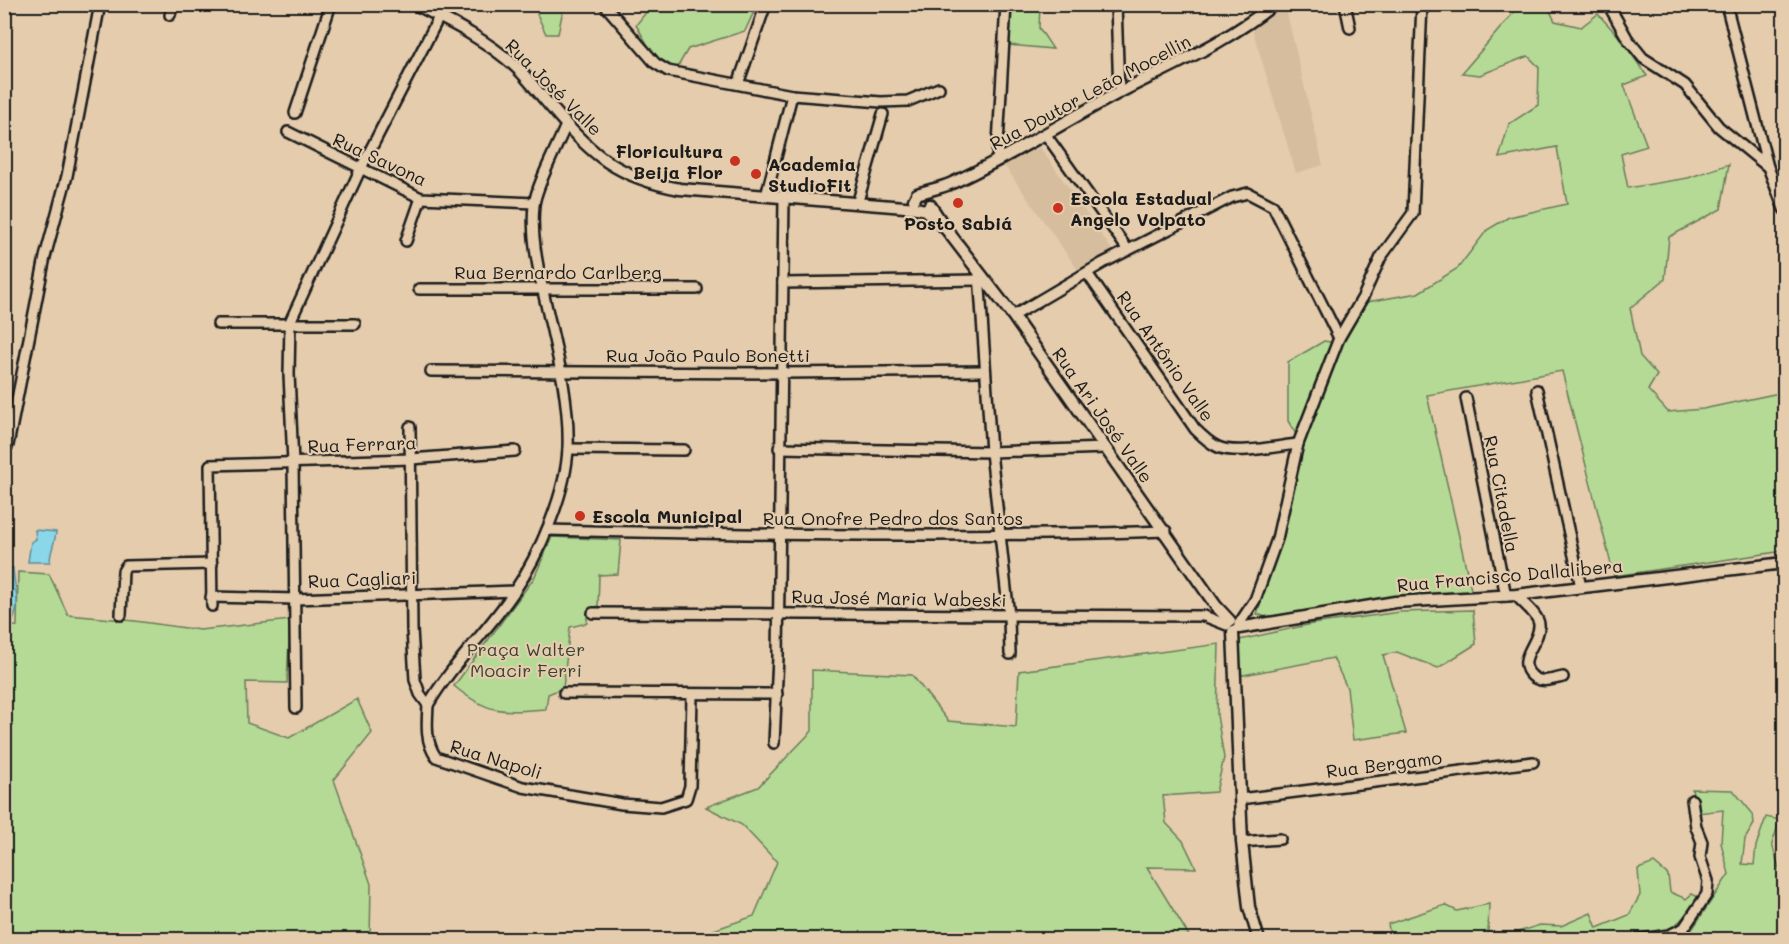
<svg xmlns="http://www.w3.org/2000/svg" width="1789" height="944" font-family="Mali,sans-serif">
  <rect width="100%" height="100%" fill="#e4ccad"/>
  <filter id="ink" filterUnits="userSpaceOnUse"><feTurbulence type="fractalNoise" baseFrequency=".0167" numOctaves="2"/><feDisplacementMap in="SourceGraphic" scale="12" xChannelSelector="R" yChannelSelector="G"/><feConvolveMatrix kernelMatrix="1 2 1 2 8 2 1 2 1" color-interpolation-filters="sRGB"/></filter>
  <g filter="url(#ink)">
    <g fill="#d6bd9e">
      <polygon points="1279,5 1285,5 1323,165 1296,173 1251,25"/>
      <polygon points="1040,147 1112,250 1078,270 1004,165"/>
    </g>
    <g fill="#b5da95" stroke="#687b58" stroke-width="1.5">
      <polygon points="542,5 564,5 558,34 546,34 537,14"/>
      <polygon points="645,5 757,5 745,31 688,49 677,68 659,64 636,25 648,10"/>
      <polygon points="1009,5 1040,5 1039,28 1053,49 1008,45"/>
      <polygon points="1520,5 1547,5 1555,21 1581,27 1598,14 1620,38 1647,76 1624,85 1647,146 1621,154 1628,188 1688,178 1729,164 1721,209 1669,237 1665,279 1630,308 1640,356 1657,375 1648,390 1668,412 1703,409 1784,392 1784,551 1614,576 1562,371 1427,395 1472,594 1404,596 1266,617 1257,614 1284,532 1302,444 1288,421 1288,362 1324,341 1343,344 1367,302 1418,293 1458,268 1487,230 1509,217 1567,204 1557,147 1499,158 1509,124 1538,105 1539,67 1528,56 1480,75 1462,73"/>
      <path d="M552 537 621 540 618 574 599 575 598 609 587 612V623L570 627 563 688 548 694 546 709C503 712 489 715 454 686L534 578Z"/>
      <polygon points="18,572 49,574 68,615 135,621 200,630 290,620 287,683 246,682 247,723 289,738 357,699 372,733 334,780 371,884 370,939 5,939 4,627 17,626"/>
      <polygon points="1473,610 1476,644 1438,668 1397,652 1383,655 1406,733 1353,740 1347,688 1333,658 1238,676 1235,641 1312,624 1400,612"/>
      <polygon points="1219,644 1217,715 1224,758 1216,792 1163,796 1166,823 1183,841 1196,868 1147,867 1191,939 688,939 754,916 777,862 742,825 706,807 758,787 812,731 812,670 912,675 948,721 1016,727 1019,671"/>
      <polygon points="1692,789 1733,790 1753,814 1754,824 1745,839 1742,864 1754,865 1756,846 1766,817 1780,820 1772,844 1782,878 1784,878 1784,939 1685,940 1729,874 1721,843 1723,810 1697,813"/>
      <path d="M1654 863 1668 875 1670 892 1686 899 1692 894 1698 897C1688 911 1680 926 1663 931 1624 943 1576 940 1536 939 1487 939 1438 942 1390 935L1388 924 1445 905 1457 911 1489 904 1488 932H1518L1540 925 1561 926 1591 913 1597 928 1629 915 1640 895 1638 869Z"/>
    </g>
    <g fill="#8ad7e9" stroke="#5e8c97" stroke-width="1.5">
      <path d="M35 530 56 532C55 544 50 550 50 562H28L31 542 36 539Z"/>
      <path d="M4 568H13C14 588 22 604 12 622L5 623Z"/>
    </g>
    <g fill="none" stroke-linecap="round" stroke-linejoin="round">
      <g stroke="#1c1c1c" stroke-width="14">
        <g id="minor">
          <polyline points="604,4 655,63 668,71 792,95 881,102 908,101 939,88"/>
          <polyline points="1116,4 1119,93"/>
          <polyline points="1345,4 1350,28"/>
          <polyline points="1608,4 1627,38 1643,58 1685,85 1719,127 1768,167 1784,209"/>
          <polyline points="1726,4 1768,167"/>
          <polyline points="170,15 173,4"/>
          <polyline points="738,84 766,4"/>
          <polyline points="295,113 331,4"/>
          <polyline points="288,132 421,198 534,203"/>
          <polyline points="1046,135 1128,250"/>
          <polyline points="997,161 1006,4"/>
          <polyline points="766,196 792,95"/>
          <polyline points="858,201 883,114"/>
          <polyline points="406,241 421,198"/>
          <polyline points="979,273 991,452 1009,616 1010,654"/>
          <path d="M1087 273 1195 429C1202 436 1209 443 1218 447 1236 455 1278 446 1298 444"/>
          <polyline points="783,283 979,280"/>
          <polyline points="419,289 697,289"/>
          <polyline points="1013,316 1103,263 1232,197 1248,193 1273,206 1339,338"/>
          <polyline points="218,324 355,324"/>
          <polyline points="431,371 782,373 984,371"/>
          <polyline points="1537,390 1581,587"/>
          <polyline points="1466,398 1506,596"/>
          <path d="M410 427 412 629 415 680 420 694 428 705C427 724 425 741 436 757L523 787 622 804 661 807 686 799 690 786 692 695"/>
          <polyline points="4,445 8,445 45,257 67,176 100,4"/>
          <polyline points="779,448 991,452 1106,448"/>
          <polyline points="568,449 684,450"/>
          <path d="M547 530C754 535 960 538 1166 531"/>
          <path d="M1516 595C1522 603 1538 614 1539 624 1541 642 1514 660 1532 676 1541 684 1553 679 1563 677"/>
          <polyline points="211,597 295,599 515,591"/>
          <polyline points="212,606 210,465 411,459 515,451"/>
          <polyline points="593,613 1204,616 1227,625"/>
          <polyline points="121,615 123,571 126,566 212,564"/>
          <polyline points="1239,624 1255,600 1277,539 1298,444 1339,338 1363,297 1381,257 1413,213 1422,4"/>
          <polyline points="564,693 777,694"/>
          <path d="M428 705C452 664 488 631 514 592 539 555 566 494 568 448 570 396 554 342 543 291 537 263 531 234 534 205 536 186 558 145 566 125"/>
          <polyline points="296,708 293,463 289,374 290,322 360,170 439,17"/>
          <polyline points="774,743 778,657 784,198"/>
          <polyline points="1240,799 1533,762"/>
          <polyline points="1242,842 1280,839"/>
          <polyline points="1635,940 1669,935 1684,928 1707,894 1708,881 1700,857 1702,842 1696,827 1692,800"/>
        </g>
      </g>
      <g stroke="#1c1c1c" stroke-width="15">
        <g id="tertiary">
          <path d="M415 4C450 22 487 40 516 67 529 79 540 95 552 108 591 155 619 178 680 189L917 208 925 210 946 229"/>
          <path d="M914 200 917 194C929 190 941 188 952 183 1010 157 1063 122 1120 92 1172 65 1228 42 1274 4"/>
          <polyline points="930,205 946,229 1013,316 1216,606 1230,621"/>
          <polyline points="1239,628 1395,602 1516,595 1784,563"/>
          <polyline points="1233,632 1242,842 1249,907 1259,940"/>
        </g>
      </g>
      <use href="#minor" stroke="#e4ccad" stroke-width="9"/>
      <use href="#tertiary" stroke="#e4ccad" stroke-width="10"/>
    </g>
  </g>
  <g fill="#c8321e" stroke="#e4ccad" stroke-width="2">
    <circle cx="735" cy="161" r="6"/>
    <circle cx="756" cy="174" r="6"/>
    <circle cx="958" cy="203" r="6"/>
    <circle cx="1058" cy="208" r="6"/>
    <circle cx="580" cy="516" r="6"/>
  </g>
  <g text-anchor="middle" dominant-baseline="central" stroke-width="4.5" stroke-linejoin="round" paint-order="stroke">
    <g font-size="18" fill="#1c1c1c" stroke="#e4ccad">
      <text transform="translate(554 87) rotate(45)">Rua José Valle</text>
      <text transform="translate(1090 92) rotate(-28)">Rua Doutor Leão Mocellin</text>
      <text transform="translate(380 159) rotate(25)">Rua Savona</text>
      <text x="558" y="272">Rua Bernardo Carlberg</text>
      <text x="708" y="355">Rua João Paulo Bonetti</text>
      <text transform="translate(1166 356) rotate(55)">Rua Antônio Valle</text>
      <text transform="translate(1103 415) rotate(55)">Rua Ari José Valle</text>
      <text transform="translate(362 444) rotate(-2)">Rua Ferrara</text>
      <text transform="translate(1502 494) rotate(79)">Rua Citadella</text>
      <text x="893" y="518">Rua Onofre Pedro dos Santos</text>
      <text transform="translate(1510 575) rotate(-5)">Rua Francisco Dallalibera</text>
      <text transform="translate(362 579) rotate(-2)">Rua Cagliari</text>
      <text transform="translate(899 598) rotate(1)">Rua José Maria Wabeski</text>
      <text transform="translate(496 759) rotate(17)">Rua Napoli</text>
      <text transform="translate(1384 764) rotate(-7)">Rua Bergamo</text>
    </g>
    <g font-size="18" font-weight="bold" fill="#1c1c1c" stroke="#e4ccad" text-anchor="start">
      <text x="723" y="151" text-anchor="end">Floricultura<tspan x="723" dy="21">Beija Flor</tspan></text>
      <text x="768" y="164">Academia<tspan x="768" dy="21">StudioFit</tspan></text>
      <text x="1070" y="198">Escola Estadual<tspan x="1070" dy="21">Angelo Volpato</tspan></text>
      <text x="958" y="223" text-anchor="middle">Posto Sabiá</text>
      <text x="592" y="516">Escola Municipal</text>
    </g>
    <g font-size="18" fill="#3b4234" stroke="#e4ccad">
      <text x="526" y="649">Praça Walter<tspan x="526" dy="21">Moacir Ferri</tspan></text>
    </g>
  </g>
  <rect width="1789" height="944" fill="none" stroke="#e4ccad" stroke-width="24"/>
  <rect x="12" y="12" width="1765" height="920" fill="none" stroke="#1c1c1c" stroke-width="2" filter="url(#ink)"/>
</svg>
